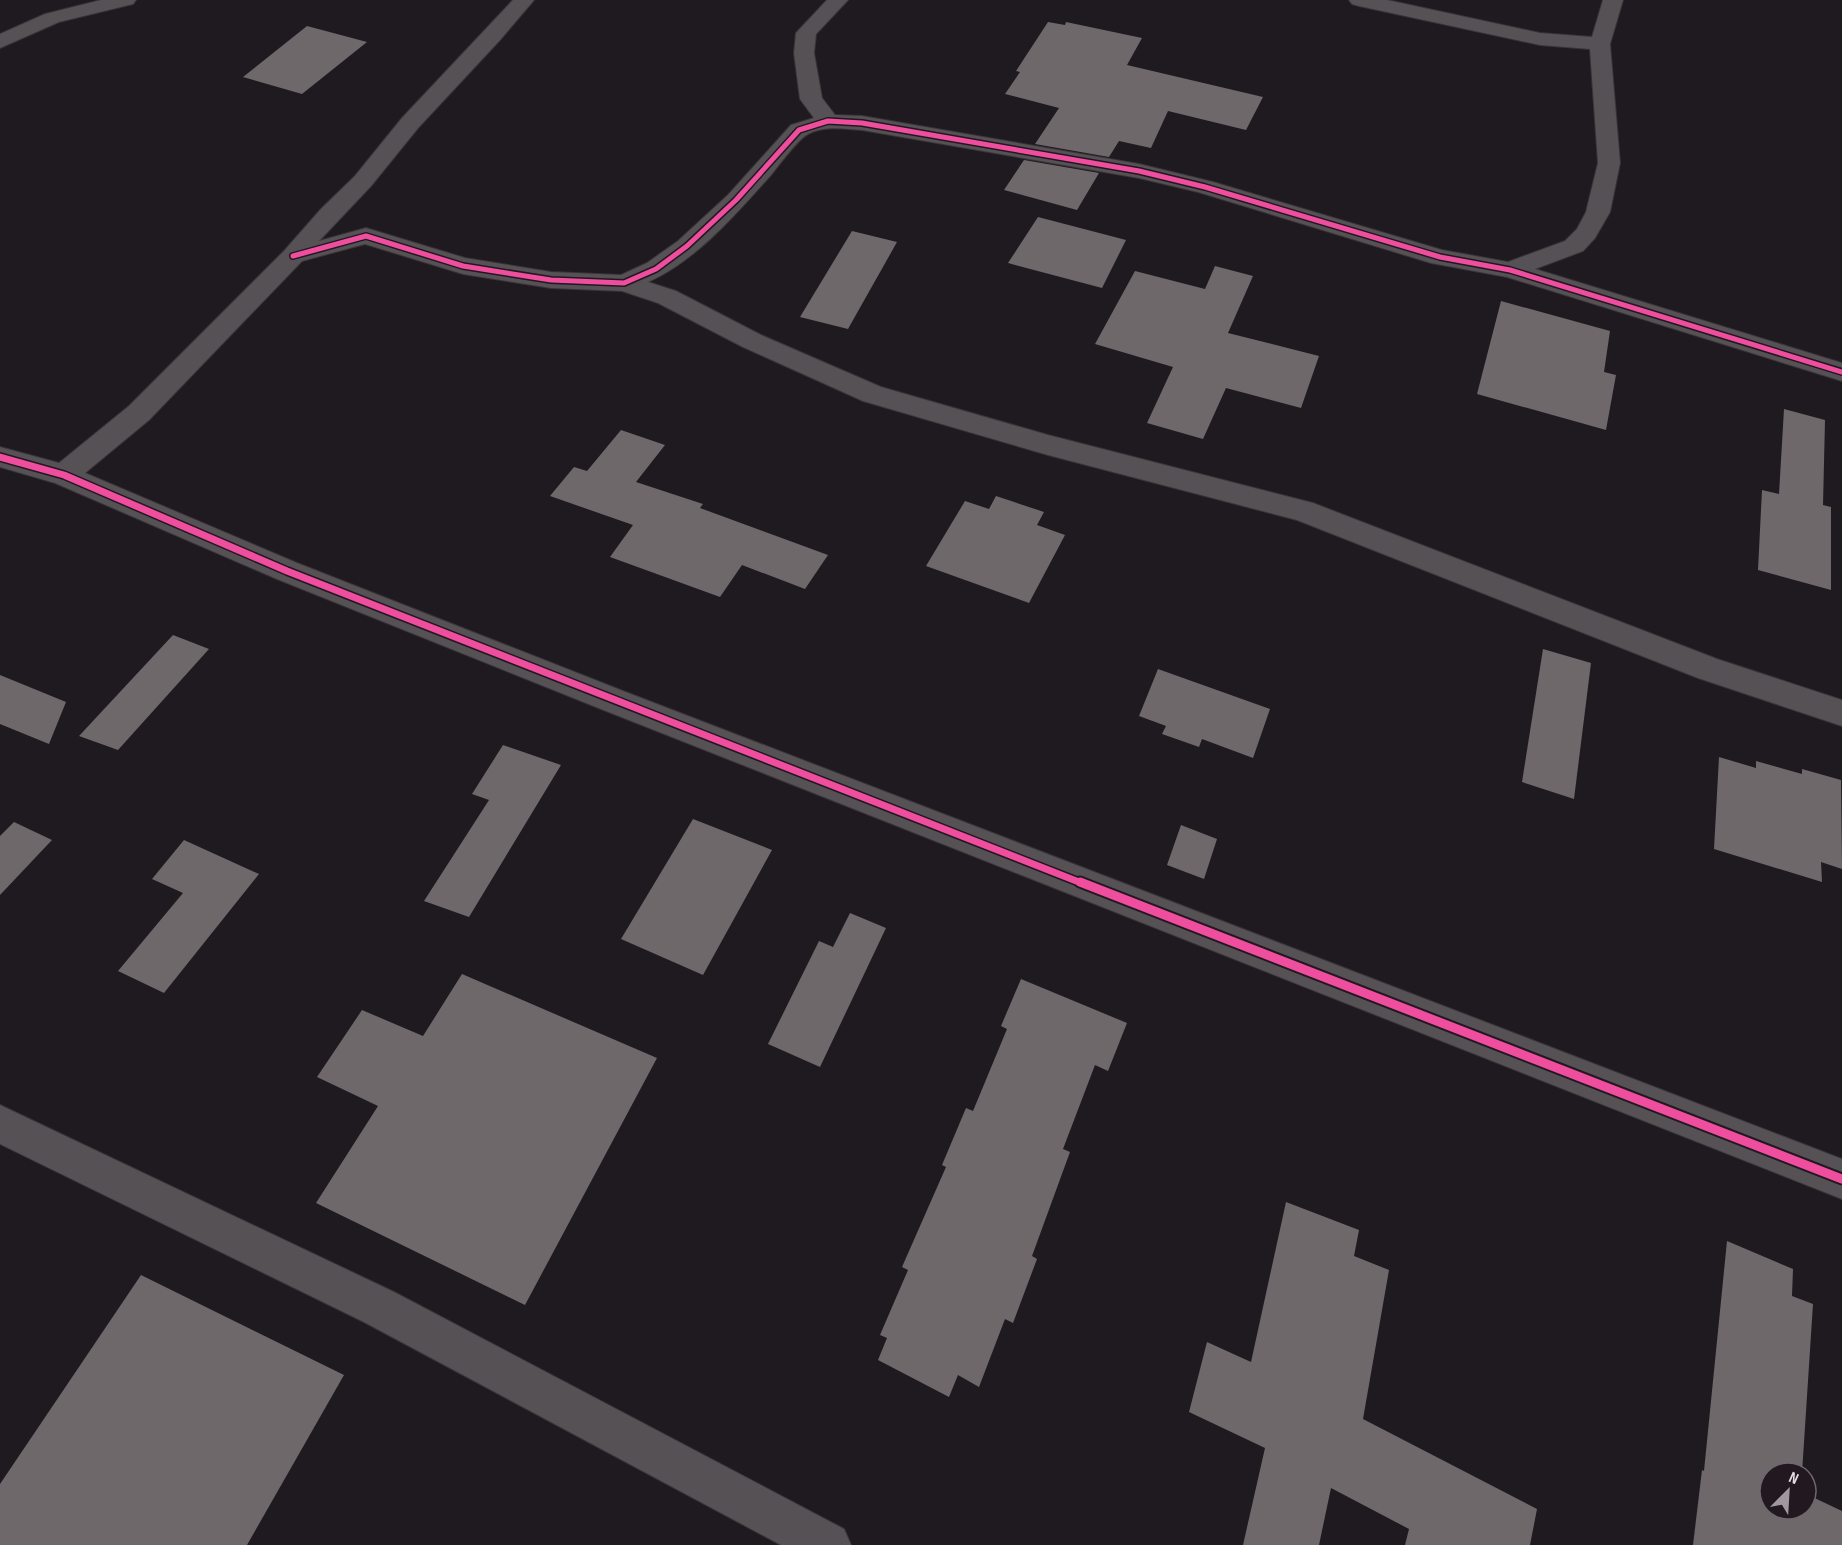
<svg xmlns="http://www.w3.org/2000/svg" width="1842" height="1545" font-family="'Sofia Sans Condensed',sans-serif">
  <rect width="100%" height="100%" fill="#1f1a1f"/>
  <g fill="#6e686b">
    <polygon points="1048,22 1065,25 1066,22 1142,38 1127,65 1263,97 1246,130 1168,111 1151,148 1119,141 1109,157 1035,144 1059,108 1005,94 1020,72 1016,71"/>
    <polygon points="307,26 367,42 302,94 243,77"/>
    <polygon points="1024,160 1099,173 1077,210 1004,190"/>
    <polygon points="1038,217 1126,240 1102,288 1008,263"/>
    <polygon points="852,231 897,242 848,329 800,317"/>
    <polygon points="1215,266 1253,276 1228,333 1319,356 1301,408 1226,388 1203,439 1147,423 1173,367 1095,344 1135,271 1205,289"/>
    <polygon points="1501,301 1610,331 1604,372 1616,375 1606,430 1477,394"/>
    <polygon points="1784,409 1825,420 1823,505 1831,507 1831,590 1758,570 1762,490 1779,494"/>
    <polygon points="621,430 665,445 636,482 703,504 700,508 828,555 805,589 742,565 720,597 610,557 633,525 550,496 574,467 587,471"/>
    <polygon points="996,496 1044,512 1037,525 1065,535 1029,603 926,566 965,501 989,509"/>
    <polygon points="173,635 209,649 118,750 79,736"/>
    <polygon points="1543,649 1591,663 1574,799 1522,782"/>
    <polygon points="1158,669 1270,709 1253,758 1202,739 1199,747 1162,734 1166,726 1139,716"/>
    <polygon points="0,675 66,702 49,744 0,724"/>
    <polygon points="503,745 561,765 469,917 424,901 489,800 472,794"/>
    <polygon points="1719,757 1756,768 1756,761 1802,774 1802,769 1841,780 1842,869 1821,862 1822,882 1714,849"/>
    <polygon points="693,819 772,850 703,975 621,939"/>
    <polygon points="14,822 52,840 0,895 0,836"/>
    <polygon points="1181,825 1217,839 1204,879 1167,865"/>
    <polygon points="184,840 259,874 164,993 118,971 183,893 152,879"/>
    <polygon points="850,913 886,928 820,1067 768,1044 819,941 833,947"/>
    <polygon points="462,974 657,1058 525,1305 316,1203 378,1106 317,1077 362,1010 423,1036"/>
    <polygon points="1021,979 1127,1023 1108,1071 1095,1065 1063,1149 1070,1152 1032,1256 1037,1259 1013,1323 1005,1319 979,1387 958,1375 949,1397 878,1360 887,1338 880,1335 908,1270 902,1267 946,1167 942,1165 966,1108 973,1111 1007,1029 1001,1026"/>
    <polygon points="1286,1202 1359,1230 1354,1256 1389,1270 1363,1419 1537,1509 1530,1545 1405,1545 1409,1529 1331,1488 1319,1545 1243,1545 1265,1448 1189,1412 1207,1342 1251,1362"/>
    <polygon points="1727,1241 1793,1269 1792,1296 1813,1304 1802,1473 1770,1473 1770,1509 1806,1509 1806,1494 1842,1511 1842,1545 1693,1545 1702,1470 1704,1471"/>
    <polygon points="141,1275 344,1375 247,1545 0,1545 0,1484"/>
  </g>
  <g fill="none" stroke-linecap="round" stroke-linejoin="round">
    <g stroke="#383438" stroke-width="2">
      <g id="street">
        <polygon points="101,0 136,0 133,4 59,22 0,48 0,34 45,14"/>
        <path d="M513 0H534L500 40 418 128 371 186 319 241 366 228 465 258 551 272 621 275 647 263 678 241 728 195 791 125 814 118 800 99 794 53 796 33 827 0H848L816 34 814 53 822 98 835 115 862 116 1139 164 1213 182 1442 250 1508 262 1565 241 1577 229 1586 212 1598 163 1590 49 1540 45 1359 6 1352 4 1349 0H1387L1540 33 1592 37 1603 0H1623L1610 44 1620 163 1610 212 1595 238 1583 251 1535 269 1842 363V381L1507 277 1431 263 1198 192 1139 178 862 130C844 129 825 125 808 134 797 140 780 164 771 175 736 214 697 260 648 282L676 291 761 335 881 387 1048 435 1313 503 1717 659 1842 700V726L1698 678 1297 520 1048 455 863 401 743 347 658 303 622 291 551 288 463 274 365 244 302 261 149 420 85 473 297 563 623 691 1842 1159V1199L601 709 277 579 55 483 0 467V447L59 463 129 406 284 251 321 209 355 176 402 118Z"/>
        <polygon points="0,1105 394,1292 844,1529 851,1545 781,1545 364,1322 0,1144"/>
      </g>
    </g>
    <use href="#street" fill="#565155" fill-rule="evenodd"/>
    <g stroke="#211820" stroke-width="8">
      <polyline id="cycleway-far2" points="293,256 366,236 463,266 551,280 624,283 656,269 687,246 736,200 799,130 828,121 862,123 1139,171 1205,187 1440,257 1510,270 1842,372"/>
    </g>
    <g stroke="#211820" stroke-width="10">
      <polyline id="cycleway-far1" points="0,457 64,475 287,571 1084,884"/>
    </g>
    <g stroke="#211820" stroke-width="13">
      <polyline id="cycleway" points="1080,882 1842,1179"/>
    </g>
    <use href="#cycleway-far2" stroke="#ef4d9e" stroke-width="5"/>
    <use href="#cycleway-far1" stroke="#ef4d9e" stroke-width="7"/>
    <use href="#cycleway" stroke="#ef4d9e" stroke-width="9"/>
  </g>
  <g transform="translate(1788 1491) rotate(24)"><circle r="28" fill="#211820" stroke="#6f676e" stroke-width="1.5"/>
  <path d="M0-4.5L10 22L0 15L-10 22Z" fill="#9f999e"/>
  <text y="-9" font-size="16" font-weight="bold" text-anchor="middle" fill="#e4dee3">N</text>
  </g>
</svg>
